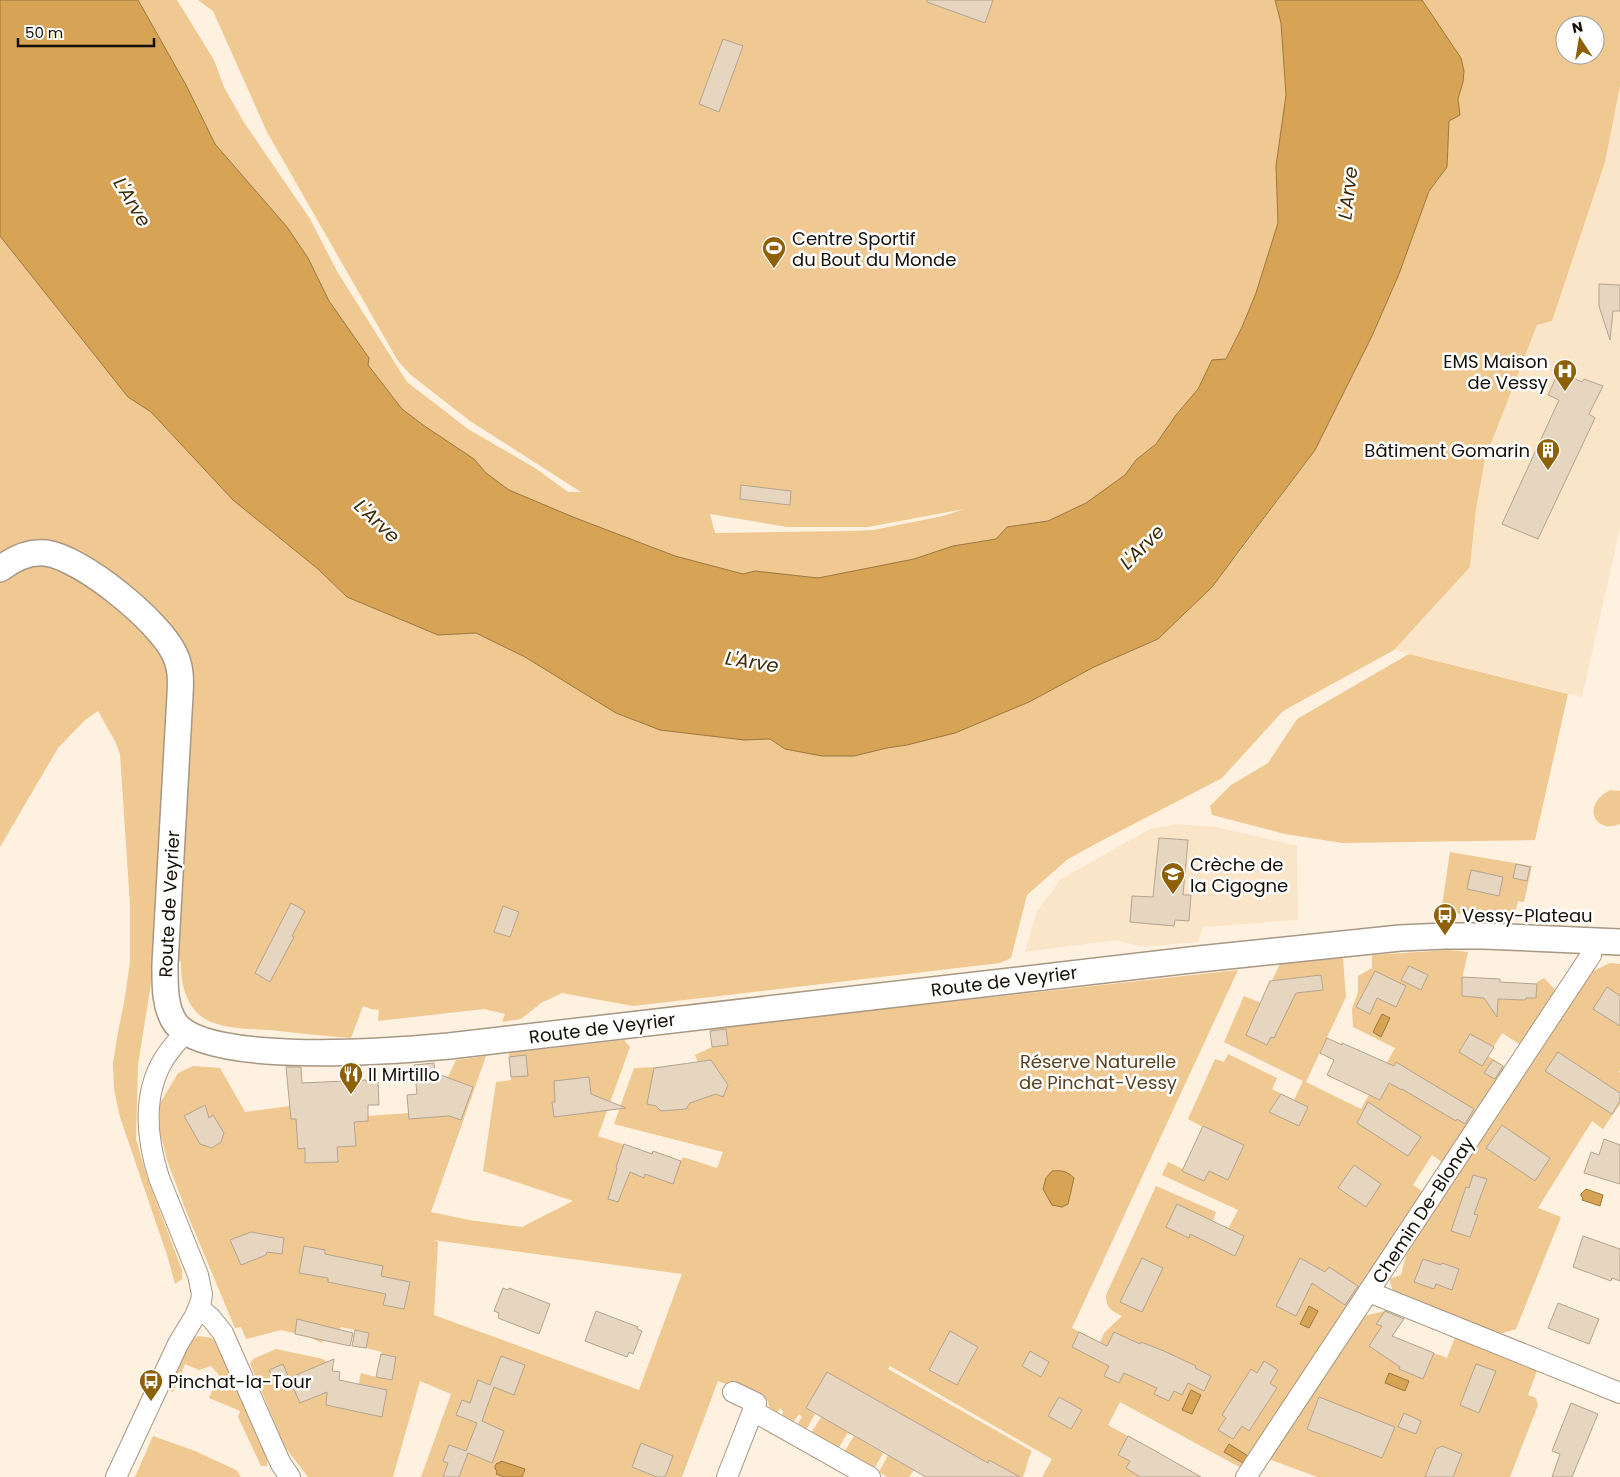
<svg xmlns="http://www.w3.org/2000/svg" width="1620" height="1477" font-family="Poppins,sans-serif">
  <rect width="100%" height="100%" fill="#fef1df"/>
  <g fill="#fbe5c9">
    <polygon points="1620,86 1620,528 1582,697 1394,650 1470,567 1476,509 1485,459 1537,325 1552,321 1605,162"/>
    <polygon points="1178,824 1217,827 1297,846 1298,920 1203,927 1198,942 1143,947 1116,940 1025,952 1037,911 1061,879 1150,829"/>
  </g>
  <g fill="#efc892" fill-rule="evenodd">
    <path d="M138 0H177L214 60 224 87 243 121 310 219 338 273 407 382 468 429 535 468 568 492H581L470 421 411 375 398 361 267 132 213 11 198 0H1275L1281 23 1286 95 1276 166 1278 223 1256 293 1242 327 1226 359 1212 361 1198 389 1176 415 1156 444 1136 460 1125 475 1086 503 1048 521 1007 527 996 539 953 546 914 559 818 578 755 571 743 574 675 556 573 517 509 490 486 473 474 459 423 425 402 409 368 365 369 358 329 301 308 258 287 227 215 144 186 85ZM964 509 943 516 873 530 852 531 715 533 710 514 787 527H868Z"/>
    <path d="M1422 0H1620V86L1605 162 1552 321 1537 325 1485 459 1476 509 1470 567 1394 650 1283 711 1222 778 1099 842 1068 859 1027 895 1011 958 1000 963 633 1006 562 993 541 1003 521 1019 502 1022 505 1014 484 1009 378 1021 379 1010 371 1009 363 1006 351 1038C324 1036 297 1033 270 1030 250 1029 223 1029 205 1019 186 1007 180 982 181 961L154 964 138 1065 136 1139 147 1177 182 1270V1279L175 1284 168 1258 120 1117 114 1089 113 1064 117 1037 124 1003 130 962V905L120 754 115 741 98 711 85 720 58 748 0 847V236L128 397 151 412 233 500 318 569 347 597 438 635 476 633 525 657 660 730 744 740 770 739 785 749 887 748 907 745 1094 667 1158 639 1235 558 1315 450 1372 336 1399 274 1429 191 1447 167 1449 121 1460 115 1458 99 1463 82 1461 58ZM1565 25H1595V55H1565Z"/>
    <polygon points="1409,654 1568,694 1535,840 1342,843 1285,834 1212,815 1210,806 1231,785 1268,763 1297,719"/>
    <path d="M1611 790 1620 791V824C1592 835 1582 802 1611 790Z"/>
    <polygon points="1450,852 1532,866 1524,902 1518,901 1515,913 1507,918 1441,912"/>
    <path d="M1449 950 1468 952 1462 979V996L1525 1000 1526 998H1536L1537 982 1544 978 1557 992 1521 1045 1502 1033 1488 1056 1507 1068 1445 1164 1432 1155 1413 1185 1425 1193 1243 1469 1120 1402 1108 1425 1201 1477H1042L1052 1459 890 1366 888 1369 1032 1451C1027 1460 1027 1468 1023 1477H1019L989 1461 988 1463 827 1372 806 1408 815 1414 806 1430 797 1425 802 1417 799 1414 793 1423 782 1417 783 1412 780 1408 777 1413 769 1407 768 1401 718 1381 682 1477H421L451 1394 420 1381 393 1477H308L285 1447 250 1364 253 1359 276 1349 323 1359 328 1363 329 1386 326 1405 353 1411 361 1373 376 1377 382 1352 366 1348 369 1333 341 1327 340 1330 326 1327 322 1343 309 1337 281 1330 246 1339 241 1327 235 1328 186 1211 167 1160 160 1133 159 1105 178 1073 193 1066 220 1068 245 1112 290 1106 291 1119H297L298 1148H305V1163L337 1162V1147L355 1146 354 1122 368 1121V1116L409 1113 407 1095 440 1094 456 1060 486 1056 431 1212 469 1220 522 1227 573 1201 483 1171 496 1082 511 1080 509 1053 624 1040 630 1047 598 1136 652 1154 653 1151 681 1161 683 1157 717 1168 723 1152 614 1124 634 1068 662 1067 663 1086 703 1073 695 1055 712 1047 710 1028 1238 970 1072 1328 1100 1342 1104 1333 1122 1316C1111 1310 1106 1309 1106 1295L1156 1186 1216 1212 1213 1221 1228 1229 1238 1210 1162 1175 1168 1162 1183 1169 1203 1127 1188 1119 1215 1059 1224 1062 1228 1054 1277 1078 1272 1089 1294 1100 1303 1081 1224 1042 1244 996 1261 1003 1280 964 1343 958 1346 997 1306 1082 1361 1109 1395 1048 1353 1027 1352 1009 1358 992V976L1372 968V955ZM433 1240 682 1274 639 1390 434 1315 438 1242Z"/>
    <polygon points="1610,963 1620,964 1620,1070 1619,1072 1620,1073 1620,1104 1603,1129 1592,1121 1538,1208 1561,1217 1516,1329 1496,1335 1394,1294 1389,1279 1401,1275 1407,1251 1415,1238 1589,973"/>
    <polygon points="1385,1311 1404,1319 1394,1334 1382,1327 1369,1346 1390,1360 1402,1363 1400,1369 1423,1379 1434,1353 1447,1358 1455,1337 1537,1371 1528,1395 1536,1398 1538,1405 1510,1477 1317,1477 1269,1459 1364,1316"/>
    <polygon points="198,1336 212,1338 219,1346 267,1457 267,1466 261,1466 238,1417 240,1411 209,1398 219,1375 211,1366 199,1370 185,1364 173,1392 166,1389 190,1341"/>
    <polygon points="821,1417 848,1432 838,1449 811,1433"/>
    <polygon points="153,1436 195,1451 236,1470 241,1477 135,1477"/>
    <polygon points="854,1436 883,1453 874,1469 844,1452"/>
    <polygon points="888,1455 914,1470 909,1477 887,1477 879,1472"/>
  </g>
  <g fill="#d7a355" stroke="#9c773e">
    <polygon points="0,0 138,0 186,85 215,144 287,227 308,258 329,301 369,358 368,365 402,409 423,425 474,459 486,473 509,490 573,517 675,556 743,574 755,571 818,578 914,559 953,546 996,539 1007,527 1048,521 1086,503 1125,475 1136,460 1156,444 1176,415 1198,389 1212,360 1226,359 1242,327 1256,293 1278,223 1276,166 1286,95 1281,23 1275,0 1422,0 1461,58 1464,71 1463,82 1458,99 1460,115 1449,121 1447,167 1429,191 1399,274 1372,336 1315,450 1212,587 1158,639 1094,667 1029,702 955,733 907,745 887,748 854,756 822,756 785,749 770,739 744,740 660,730 616,713 525,657 476,633 438,635 347,597 318,569 233,500 151,412 128,397 0,236"/>
    <polygon points="1382,1014 1390,1018 1381,1037 1373,1032"/>
    <path d="M1052 1171C1062 1170 1067 1171 1074 1178L1068 1204 1062 1207 1052 1205 1043 1189 1046 1178Z"/>
    <polygon points="1586,1189 1603,1195 1600,1206 1582,1200 1583,1198 1581,1196 1581,1194"/>
    <polygon points="1309,1306 1318,1311 1309,1328 1300,1324"/>
    <polygon points="1389,1373 1409,1381 1405,1391 1385,1383"/>
    <polygon points="1191,1390 1201,1395 1192,1414 1182,1410"/>
    <polygon points="1229,1444 1248,1456 1243,1463 1224,1452"/>
    <polygon points="501,1461 525,1469 522,1477 504,1477 496,1474 497,1471 495,1469 495,1466 497,1463 500,1463"/>
  </g>
  <g fill="#e6d5bf" stroke="#b4a48f">
    <polygon points="927,0 993,0 985,23 927,2"/>
    <polygon points="723,39 743,46 719,112 699,104"/>
    <polygon points="1599,284 1620,285 1620,311 1613,311 1610,340 1599,306"/>
    <polygon points="1559,371 1582,382 1584,379 1603,386 1589,414 1595,418 1538,539 1502,524 1559,400 1548,395"/>
    <polygon points="741,485 791,491 790,505 740,499"/>
    <polygon points="1159,838 1188,840 1183,895 1191,895 1189,921 1175,920 1174,926 1130,922 1132,896 1153,897"/>
    <polygon points="1516,864 1530,867 1527,881 1513,878"/>
    <polygon points="1471,870 1503,877 1499,896 1467,889"/>
    <polygon points="291,903 305,911 292,936 294,937 270,982 255,973"/>
    <polygon points="503,906 519,912 510,937 494,932"/>
    <polygon points="1409,966 1428,975 1421,990 1401,980"/>
    <polygon points="1375,971 1406,986 1396,1007 1377,998 1370,1014 1356,1007"/>
    <polygon points="1321,975 1323,990 1296,993 1274,1038 1271,1037 1267,1045 1246,1035 1270,981"/>
    <polygon points="1462,977 1500,979 1500,982 1537,984 1536,998 1526,998 1525,1000 1498,999 1497,1017 1484,998 1462,996"/>
    <polygon points="1607,987 1620,996 1620,1026 1593,1009"/>
    <polygon points="726,1029 728,1045 712,1047 710,1031"/>
    <polygon points="1470,1034 1494,1047 1482,1066 1459,1052"/>
    <polygon points="1327,1038 1342,1045 1342,1043 1394,1066 1396,1062 1474,1109 1465,1124 1457,1119 1456,1121 1402,1089 1402,1090 1389,1083 1380,1100 1327,1075 1334,1060 1320,1053"/>
    <polygon points="1558,1052 1620,1093 1620,1101 1612,1114 1545,1071"/>
    <polygon points="526,1055 528,1076 511,1077 509,1057"/>
    <polygon points="711,1060 728,1085 723,1097 716,1094 690,1103 686,1109 661,1111 656,1106 647,1104 654,1068"/>
    <polygon points="1493,1060 1503,1066 1495,1079 1484,1073"/>
    <polygon points="434,1063 435,1073 473,1087 461,1120 449,1116 409,1119 407,1095 417,1094 414,1065"/>
    <polygon points="286,1067 301,1067 302,1083 366,1080 366,1082 378,1082 379,1105 368,1105 368,1121 354,1122 356,1146 337,1147 338,1162 305,1163 305,1148 298,1149 296,1119 291,1119"/>
    <polygon points="589,1077 591,1094 626,1108 554,1117 552,1102 555,1102 554,1081"/>
    <polygon points="1281,1094 1308,1107 1299,1126 1269,1112"/>
    <polygon points="1368,1102 1421,1137 1408,1156 1357,1123"/>
    <polygon points="205,1105 209,1118 213,1115 224,1133 221,1142 212,1148 200,1144 184,1116"/>
    <polygon points="1502,1125 1550,1158 1535,1181 1486,1148"/>
    <polygon points="1203,1126 1244,1145 1228,1180 1209,1171 1204,1181 1182,1171"/>
    <polygon points="1604,1139 1620,1145 1620,1184 1584,1173 1591,1152 1599,1155"/>
    <polygon points="624,1144 652,1154 653,1151 681,1161 673,1184 645,1174 644,1178 630,1172 618,1202 608,1199 617,1168 616,1167"/>
    <polygon points="1354,1165 1381,1184 1366,1207 1338,1188"/>
    <polygon points="1473,1175 1487,1179 1474,1214 1478,1215 1470,1237 1451,1231 1466,1187 1469,1188"/>
    <polygon points="1177,1204 1244,1236 1235,1256 1190,1234 1189,1238 1166,1227"/>
    <polygon points="251,1232 284,1238 282,1254 267,1252 266,1255 241,1265 230,1240"/>
    <polygon points="1583,1236 1620,1249 1620,1281 1612,1278 1611,1281 1573,1267"/>
    <polygon points="304,1246 325,1250 325,1254 383,1266 381,1276 410,1282 404,1309 383,1305 386,1294 328,1282 328,1278 299,1273"/>
    <polygon points="1142,1258 1163,1268 1142,1312 1120,1302"/>
    <polygon points="1300,1258 1325,1272 1329,1267 1358,1286 1345,1305 1312,1283 1296,1316 1276,1306"/>
    <polygon points="1423,1259 1441,1265 1442,1263 1459,1269 1452,1290 1436,1284 1434,1289 1414,1282"/>
    <polygon points="503,1288 508,1290 509,1288 550,1304 539,1334 498,1318 499,1313 494,1311"/>
    <polygon points="1558,1303 1599,1319 1589,1344 1548,1328"/>
    <polygon points="596,1311 638,1327 637,1329 642,1331 633,1354 629,1352 627,1357 585,1341"/>
    <polygon points="1385,1311 1404,1319 1392,1336 1434,1353 1423,1379 1399,1369 1400,1367 1369,1346 1382,1326 1376,1324"/>
    <polygon points="297,1319 353,1333 350,1346 295,1334"/>
    <polygon points="355,1330 369,1333 366,1348 352,1346"/>
    <polygon points="950,1331 978,1347 957,1385 929,1370"/>
    <polygon points="1079,1332 1107,1346 1114,1332 1140,1344 1141,1342 1164,1351 1196,1366 1195,1368 1211,1376 1204,1391 1188,1383 1182,1395 1174,1391 1169,1401 1154,1394 1157,1388 1124,1373 1119,1383 1104,1376 1109,1366 1072,1347"/>
    <polygon points="1030,1351 1049,1362 1041,1377 1022,1366"/>
    <polygon points="381,1354 396,1357 392,1380 376,1377"/>
    <polygon points="501,1356 525,1365 514,1395 494,1387 482,1421 504,1431 492,1463 468,1453 459,1477 443,1477 448,1463 443,1461 449,1445 466,1451 477,1423 456,1415 462,1400 470,1403 478,1380 490,1385"/>
    <polygon points="334,1359 332,1371 340,1372 339,1380 387,1390 382,1417 326,1405 327,1392 300,1403 289,1378"/>
    <polygon points="1264,1361 1278,1370 1270,1383 1277,1388 1249,1431 1242,1426 1233,1439 1218,1430 1226,1418 1222,1415 1251,1369 1257,1373"/>
    <polygon points="283,1364 289,1378 276,1384 269,1370"/>
    <polygon points="1476,1364 1496,1371 1479,1413 1460,1405"/>
    <polygon points="827,1372 988,1463 989,1460 1020,1477 926,1477 806,1408"/>
    <polygon points="1059,1397 1082,1410 1071,1429 1048,1416"/>
    <polygon points="1319,1397 1395,1427 1382,1458 1307,1429"/>
    <polygon points="1571,1403 1598,1414 1572,1477 1552,1477 1560,1454 1552,1451"/>
    <polygon points="1404,1413 1421,1421 1416,1434 1398,1427"/>
    <polygon points="1128,1436 1152,1449 1201,1477 1140,1477 1126,1468 1130,1461 1118,1455"/>
    <polygon points="641,1443 673,1456 665,1477 657,1477 632,1467"/>
    <polygon points="1442,1446 1462,1454 1453,1477 1425,1477 1436,1449"/>
  </g>
  <g fill="none" stroke-linecap="round" stroke-linejoin="round">
    <g stroke="#a79783" stroke-width="22">
      <g id="minor">
        <polyline points="1369,1292 1620,1393"/>
        <polyline points="199,1308 211,1318 223,1333 275,1451 281,1464 290,1477"/>
        <polyline points="753,1411 870,1477"/>
        <path d="M116 1477 178 1344 195 1316 201 1301 202 1294 198 1275 159 1178C147 1140 142 1095 164 1059 170 1049 178 1041 185 1032"/>
        <polyline points="727,1477 756,1403 733,1392"/>
        <polyline points="1246,1477 1591,955 1593,941"/>
      </g>
    </g>
    <g stroke="#a79783" stroke-width="28">
      <path id="major" d="M0 569C13 559 29 551 46 553 82 558 159 621 174 653 181 666 181 680 180 695L165 964C165 983 164 1008 176 1024 210 1066 395 1051 449 1046L1199 959 1400 938 1445 936H1484L1620 942"/>
    </g>
    <use href="#minor" stroke="#fff" stroke-width="20"/>
    <use href="#major" stroke="#fff" stroke-width="25"/>
  </g>
  <defs>
    <g id="stadium-pin" transform="scale(1.25)"><path d="M0 17L-7.5 6A9.5 9.5 0 1 1 7.5 6Z" fill="#8e6008" stroke="#fff"/><path d="M0-5a6.5 5 0 1 0 0 10a6.5 5 0 1 0 0-10ZM-3.5-1.8h7v3.6h-7Z" fill="#fff"/></g>
    <g id="hospital-pin" transform="scale(1.25)"><path d="M0 17L-7.5 6A9.5 9.5 0 1 1 7.5 6Z" fill="#8e6008" stroke="#fff"/><path d="M-5-5h3v3.5h4V-5h3V5h-3V1.5h-4V5h-3Z" fill="#fff"/></g>
    <g id="building-pin" transform="scale(1.25)"><path d="M0 17L-7.5 6A9.5 9.5 0 1 1 7.5 6Z" fill="#8e6008" stroke="#fff"/><path d="M-4-6H4V6H1V3H-1V6H-4ZM-2.5-4.3h1.7v1.8h-1.7ZM.8-4.3h1.7v1.8H.8ZM-2.5-1h1.7V.8h-1.7ZM.8-1h1.7V.8H.8Z" fill="#fff"/></g>
    <g id="school-pin" transform="scale(1.25)"><path d="M0 17L-7.5 6A9.5 9.5 0 1 1 7.5 6Z" fill="#8e6008" stroke="#fff"/><path d="M0-5L7-2L0 1L-7-2ZM-4 1L0 2.5L4 1V4Q0 6-4 4Z" fill="#fff"/></g>
    <g id="bus-pin" transform="scale(1.25)"><path d="M0 17L-7.5 6A9.5 9.5 0 1 1 7.5 6Z" fill="#8e6008" stroke="#fff"/><path d="M-5-6H5V4H4V6H2V4H-2V6H-4V4H-5ZM-3.5-4V0h7V-4ZM-3.5 1.2v1.5H-2V1.2ZM2 1.2v1.5H3.5V1.2Z" fill="#fff"/></g>
    <g id="restaurant-pin" transform="scale(1.25)"><path d="M0 17L-7.5 6A9.5 9.5 0 1 1 7.5 6Z" fill="#8e6008" stroke="#fff"/><path d="M-5-6h1v4h1v-4h1v4h1v-4h1v5L-1.5 .5V6h-2V.5L-5-1ZM5-6V6H3V1.5H1.5Q1.5-4 5-6Z" fill="#fff"/></g>
  </defs>
  <g fill-rule="evenodd">
    <use href="#stadium-pin" x="774" y="248"/>
    <use href="#hospital-pin" x="1565" y="371"/>
    <use href="#building-pin" x="1548" y="450"/>
    <use href="#school-pin" x="1173" y="874"/>
    <use href="#bus-pin" x="1445" y="915"/>
    <use href="#restaurant-pin" x="351" y="1074"/>
    <use href="#bus-pin" x="151" y="1381"/>
  </g>
  <g text-anchor="middle" dominant-baseline="central" stroke-width="5" stroke-linejoin="round" paint-order="stroke">
    <g font-size="18" fill="#140f07" stroke="#fff" text-anchor="start">
      <text x="792" y="238">Centre Sportif<tspan x="792" dy="21">du Bout du Monde</tspan></text>
      <text x="1548" y="361" text-anchor="end">EMS Maison<tspan x="1548" dy="21">de Vessy</tspan></text>
      <text x="1530" y="450" text-anchor="end">Bâtiment Gomarin</text>
      <text x="1190" y="864">Crèche de<tspan x="1190" dy="21">la Cigogne</tspan></text>
      <text x="1462" y="915">Vessy-Plateau</text>
      <text x="368" y="1074">Il Mirtillo</text>
      <text x="168" y="1381">Pinchat-la-Tour</text>
    </g>
    <g font-size="18" fill="#140f07" stroke="#fff">
      <text transform="translate(169 904) rotate(-87)">Route de Veyrier</text>
      <text transform="translate(1004 981) rotate(-7)">Route de Veyrier</text>
      <text transform="translate(602 1028) rotate(-7)">Route de Veyrier</text>
      <text transform="translate(1423 1210) rotate(-57)">Chemin De-Blonay</text>
    </g>
    <g font-size="18" fill="#584120" stroke="#fff">
      <text x="1098" y="1061">Réserve Naturelle<tspan x="1098" dy="21">de Pinchat-Vessy</tspan></text>
    </g>
    <g font-size="19" font-style="italic" fill="#3f2a07" stroke="#fff">
      <text transform="translate(1348 193) rotate(-83)">L'Arve</text>
      <text transform="translate(132 202) rotate(59)">L'Arve</text>
      <text transform="translate(377 521) rotate(43)">L'Arve</text>
      <text transform="translate(1142 547) rotate(-45)">L'Arve</text>
      <text transform="translate(752 662) rotate(9)">L'Arve</text>
    </g>
  </g>
  <g transform="translate(1580 40) rotate(348)"><circle r="24" fill="#ffffff" stroke="#a19f9c"/>
  <path d="M0-4L9 19L0 12L-9 19Z" fill="#8e6008"/>
  <text y="-8" font-size="14" font-weight="bold" text-anchor="middle" fill="#140f07">N</text>
  </g>
  <path d="M18 38v8h136v-8" fill="none" stroke="#140f07" stroke-width="2.5"/>
  <text x="25" y="38" font-size="15" fill="#140f07" stroke="#ffffff" stroke-width="4" paint-order="stroke">50 m</text>
</svg>
